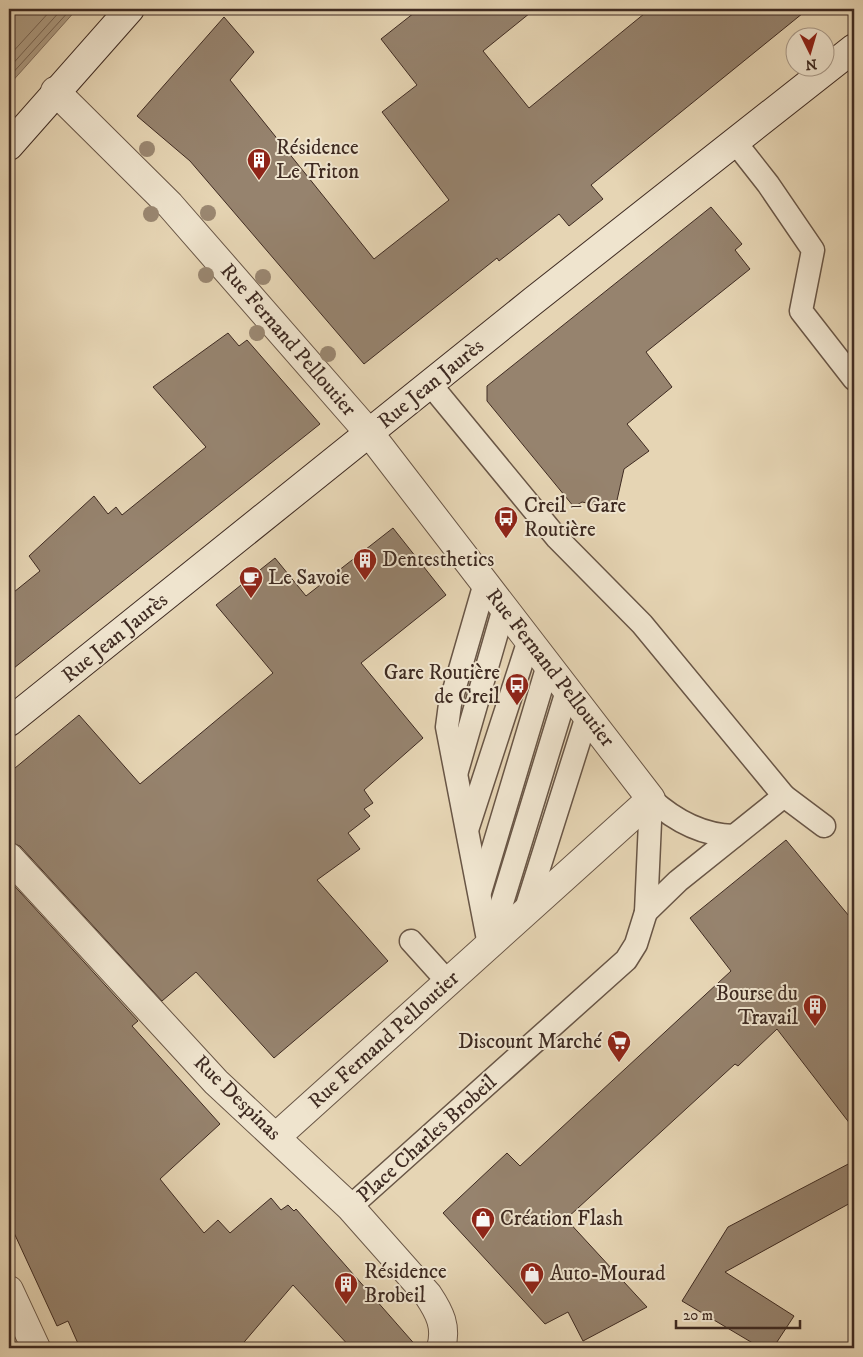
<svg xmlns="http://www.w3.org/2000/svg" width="863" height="1357" font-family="'IM FELL DW Pica',serif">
  <rect width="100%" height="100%" fill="#e6d5b4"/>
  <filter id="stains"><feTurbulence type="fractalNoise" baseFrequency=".004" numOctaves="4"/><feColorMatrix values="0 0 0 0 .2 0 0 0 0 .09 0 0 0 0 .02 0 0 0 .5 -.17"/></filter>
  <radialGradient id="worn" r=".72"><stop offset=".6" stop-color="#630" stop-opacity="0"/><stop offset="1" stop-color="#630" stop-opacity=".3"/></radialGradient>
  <polygon fill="#ad9b82" stroke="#816e5c" points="9,9 77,9 9,85"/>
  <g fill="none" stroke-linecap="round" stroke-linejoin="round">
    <g stroke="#766352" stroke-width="1">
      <polyline points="9,56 52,9"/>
      <polyline points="9,68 62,9"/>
      <polyline points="9,77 71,9"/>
    </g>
  </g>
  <g fill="#96836e" stroke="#3f2b22">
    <polygon points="419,9 535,9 483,51 529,108 650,9 808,9 591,185 603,199 569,226 559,214 499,261 497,258 364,364 190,161 137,116 224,17 254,52 230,80 374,259 449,200 382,112 417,85 381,39"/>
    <polygon points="711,207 742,244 735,250 750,269 646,352 672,387 627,424 649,451 624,469 615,509 582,502 574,507 487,401 487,386"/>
    <polygon points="228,333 239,346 247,340 320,424 9,672 9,596 40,571 29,556 94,496 108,514 116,507 122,515 206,447 153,387"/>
    <polygon points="393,528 446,595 361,663 423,738 364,790 373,803 364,809 370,816 348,833 360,849 317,880 388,961 274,1058 196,972 162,1001 20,846 9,842 9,773 79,715 140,784 273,673 216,605 275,558 306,596"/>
    <polygon points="786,840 854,922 854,1129 777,1029 738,1066 735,1064 566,1219 647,1307 583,1341 568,1312 545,1324 443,1213 507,1153 520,1166 731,971 690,918"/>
    <polygon points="9,880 138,1021 132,1026 220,1124 160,1179 204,1233 218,1220 230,1233 271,1198 281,1210 288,1205 294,1211 296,1209 418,1348 351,1348 293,1285 239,1348 80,1348 68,1321 57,1326 9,1222"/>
    <polygon points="854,1161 854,1201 725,1272 794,1316 773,1348 761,1348 682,1301 728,1227"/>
  </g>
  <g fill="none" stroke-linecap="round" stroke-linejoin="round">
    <g stroke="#695646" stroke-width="25">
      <g id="lane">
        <polyline points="735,142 768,184 813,250 801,311 854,379"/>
        <polyline points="430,384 557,538 642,624 784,796 678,881 646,912"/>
        <polyline points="485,583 450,704 447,727 489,945"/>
        <polyline points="457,771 504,608"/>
        <polyline points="784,796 824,826"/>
        <path d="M651 799C674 820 702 835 734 836"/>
        <polyline points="468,827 529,640"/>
        <polyline points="480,892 548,665"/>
        <polyline points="525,912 587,716"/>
        <polyline points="411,941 448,982"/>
        <polyline points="490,942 567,691"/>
        <polyline points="350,1207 626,960 636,944 646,912 651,799"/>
      </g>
    </g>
    <g stroke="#695646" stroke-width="30">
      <g id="street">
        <polyline points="55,91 170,205 370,434 651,799 276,1137"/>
        <path d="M9 857 216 1082 350 1207 428 1295C440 1313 447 1327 441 1348"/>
        <polyline points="9,1290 36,1348"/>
      </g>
    </g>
    <g stroke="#3f2b22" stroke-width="30">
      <g id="secondary">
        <polyline points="9,146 130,9"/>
        <polyline points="9,722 533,301 854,48"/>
      </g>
    </g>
    <use href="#lane" stroke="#efe4ce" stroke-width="22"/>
    <use href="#street" stroke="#efe4ce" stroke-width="28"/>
    <use href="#secondary" stroke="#efe4ce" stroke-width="28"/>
  </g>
  <g fill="#9a8771">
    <circle cx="147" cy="149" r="8"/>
    <circle cx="208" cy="213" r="8"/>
    <circle cx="151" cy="214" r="8"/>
    <circle cx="206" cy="275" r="8"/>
    <circle cx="263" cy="277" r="8"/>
    <circle cx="257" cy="333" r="8"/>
    <circle cx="328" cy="354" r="8"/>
  </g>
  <defs>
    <g id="building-pin" transform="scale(1.25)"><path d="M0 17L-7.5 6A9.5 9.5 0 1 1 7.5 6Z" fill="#8f2418" stroke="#efe4ce"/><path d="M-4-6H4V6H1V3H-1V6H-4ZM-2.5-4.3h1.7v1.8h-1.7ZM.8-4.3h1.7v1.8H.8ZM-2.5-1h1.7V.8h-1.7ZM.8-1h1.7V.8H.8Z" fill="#fff"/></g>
    <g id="bus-pin" transform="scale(1.25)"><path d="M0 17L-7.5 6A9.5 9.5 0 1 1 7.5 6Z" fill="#8f2418" stroke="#efe4ce"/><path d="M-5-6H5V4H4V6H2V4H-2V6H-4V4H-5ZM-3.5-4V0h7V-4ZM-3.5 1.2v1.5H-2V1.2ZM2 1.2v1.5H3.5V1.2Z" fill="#fff"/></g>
    <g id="cafe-pin" transform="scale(1.25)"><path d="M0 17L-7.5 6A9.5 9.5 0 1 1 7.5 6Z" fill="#8f2418" stroke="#efe4ce"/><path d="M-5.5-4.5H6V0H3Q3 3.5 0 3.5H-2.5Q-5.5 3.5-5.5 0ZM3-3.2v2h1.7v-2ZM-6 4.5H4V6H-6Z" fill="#fff"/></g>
    <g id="supermarket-pin" transform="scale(1.25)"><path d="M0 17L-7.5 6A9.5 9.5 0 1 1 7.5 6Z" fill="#8f2418" stroke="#efe4ce"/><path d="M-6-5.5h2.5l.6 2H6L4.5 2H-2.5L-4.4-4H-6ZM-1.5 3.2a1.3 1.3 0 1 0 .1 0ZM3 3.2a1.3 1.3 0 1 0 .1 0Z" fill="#fff"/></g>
    <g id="shop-pin" transform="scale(1.25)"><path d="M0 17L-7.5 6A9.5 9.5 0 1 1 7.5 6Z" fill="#8f2418" stroke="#efe4ce"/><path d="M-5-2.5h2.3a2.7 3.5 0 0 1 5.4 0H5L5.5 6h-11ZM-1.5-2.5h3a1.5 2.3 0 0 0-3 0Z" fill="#fff"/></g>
  </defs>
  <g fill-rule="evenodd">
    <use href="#building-pin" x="259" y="160"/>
    <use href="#bus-pin" x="506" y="518"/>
    <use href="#building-pin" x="365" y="560"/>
    <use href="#cafe-pin" x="251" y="578"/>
    <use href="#bus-pin" x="517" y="685"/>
    <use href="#building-pin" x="815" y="1006"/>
    <use href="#supermarket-pin" x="619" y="1042"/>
    <use href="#shop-pin" x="483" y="1219"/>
    <use href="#shop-pin" x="532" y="1274"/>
    <use href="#building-pin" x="346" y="1284"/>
  </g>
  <g text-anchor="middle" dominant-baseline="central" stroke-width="4" stroke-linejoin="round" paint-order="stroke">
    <g font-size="21" fill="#3f2b22" stroke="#efe4ce" text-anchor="start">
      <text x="276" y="148">Résidence<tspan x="276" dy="24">Le Triton</tspan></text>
      <text x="524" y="506">Creil – Gare<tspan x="524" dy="24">Routière</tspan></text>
      <text x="382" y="560">Dentesthetics</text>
      <text x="268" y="578">Le Savoie</text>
      <text x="500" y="673" text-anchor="end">Gare Routière<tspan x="500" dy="24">de Creil</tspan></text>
      <text x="798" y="994" text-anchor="end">Bourse du<tspan x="798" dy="24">Travail</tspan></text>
      <text x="602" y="1042" text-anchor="end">Discount Marché</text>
      <text x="500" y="1219">Création Flash</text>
      <text x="364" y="1272">Résidence<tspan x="364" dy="24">Brobeil</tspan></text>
      <text x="550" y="1274">Auto-Mourad</text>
    </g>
    <g font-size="21" fill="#3f2b22" stroke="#efe4ce">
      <text transform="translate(288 340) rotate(49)">Rue Fernand Pelloutier</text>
      <text transform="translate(431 384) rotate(-39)">Rue Jean Jaurès</text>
      <text transform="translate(115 638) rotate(-39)">Rue Jean Jaurès</text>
      <text transform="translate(550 668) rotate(52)">Rue Fernand Pelloutier</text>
      <text transform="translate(384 1040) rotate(-42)">Rue Fernand Pelloutier</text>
      <text transform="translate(237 1098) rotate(44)">Rue Despinas</text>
      <text transform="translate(427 1139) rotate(-42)">Place Charles Brobeil</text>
    </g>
  </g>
  <rect width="863" height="1357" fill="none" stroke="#e6d5b4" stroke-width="30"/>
  <rect x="10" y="10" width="843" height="1337" fill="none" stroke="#3f2b22" stroke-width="2.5"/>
  <rect x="15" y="15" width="833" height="1327" fill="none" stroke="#3f2b22"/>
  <g transform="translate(810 52) rotate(175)"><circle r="24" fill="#efe4ce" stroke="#a99a89"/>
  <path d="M0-4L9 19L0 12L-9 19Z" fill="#8f2418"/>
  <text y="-8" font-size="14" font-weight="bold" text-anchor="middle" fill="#3f2b22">N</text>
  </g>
  <path d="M676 1320v8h124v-8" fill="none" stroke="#3f2b22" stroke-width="2.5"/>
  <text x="683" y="1320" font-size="15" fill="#3f2b22" stroke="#efe4ce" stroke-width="4" paint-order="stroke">20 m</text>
  <rect width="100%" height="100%" filter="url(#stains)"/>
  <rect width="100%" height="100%" fill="url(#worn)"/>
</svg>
